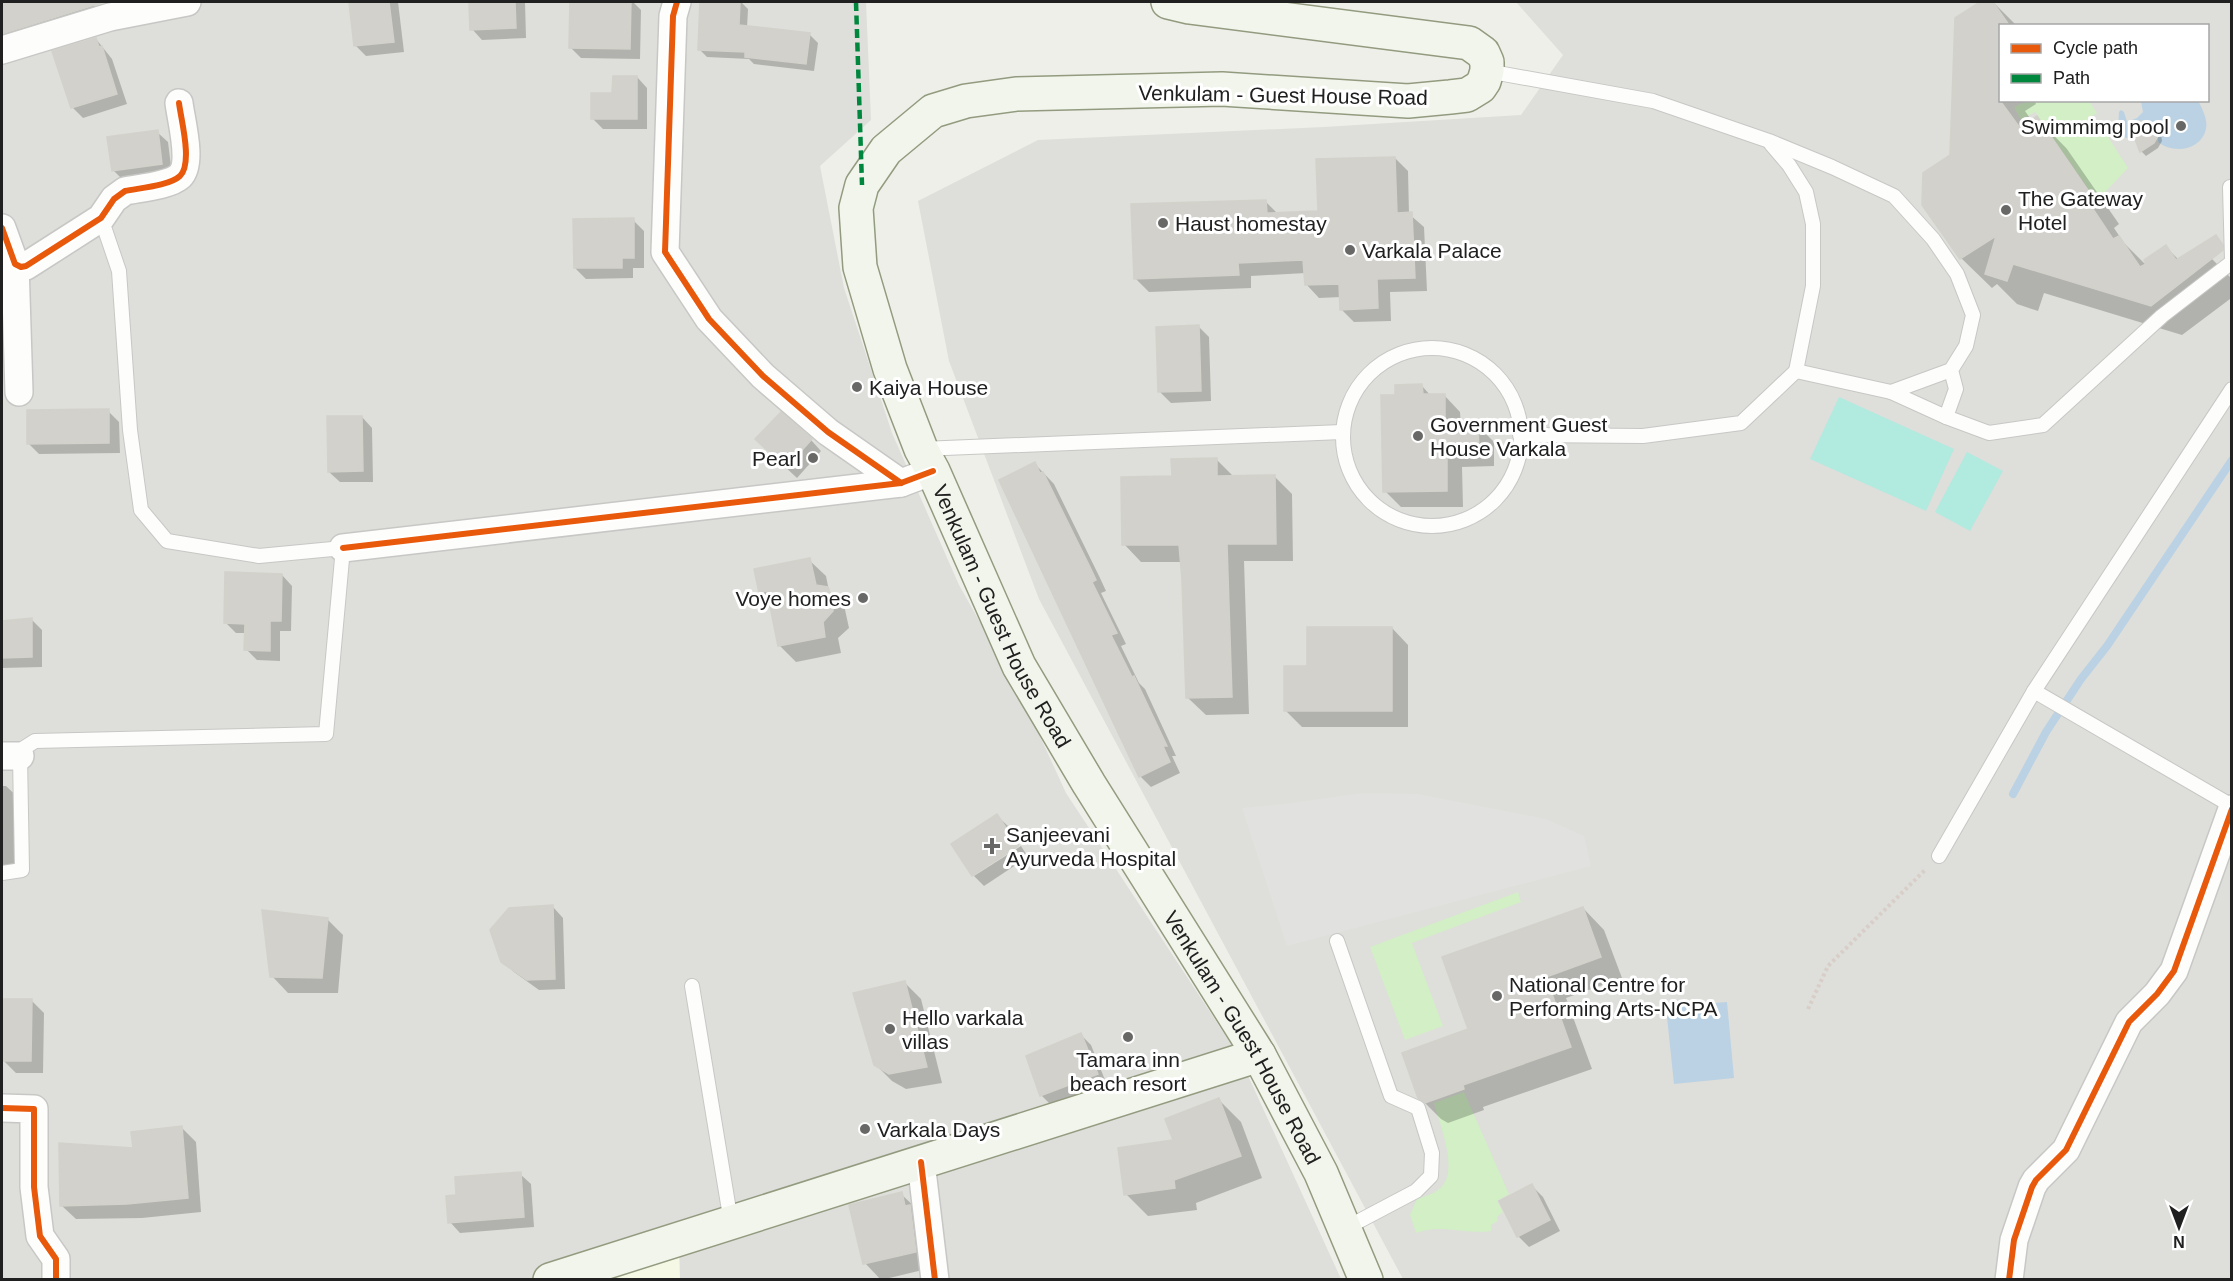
<svg xmlns="http://www.w3.org/2000/svg" width="2233" height="1281" font-family="Helvetica,sans-serif">
  <rect width="100%" height="100%" fill="#efefe9"/>
  <g fill="#dededa" fill-rule="evenodd">
    <polygon points="2,2 866,2 871,120 820,166 844,288 892,433 959,585 1020,693 1066,793 1239,1056 1341,1279 2,1280"/>
    <path d="M1516 2H2231V1279H1403L1039 599 949 361 918 201 1038 140 1324 127 1521 115 1563 55ZM2000 26H2208V100H2000Z"/>
  </g>
  <polygon fill="#f4f8e5" points="679,1243 680,1279 560,1279"/>
  <g fill="#d2efc6">
    <polygon points="2027,101 2089,101 2097,113 2092,116 2091,121 2093,126 2101,126 2128,168 2090,208 2085,201 2092,194 2035,112 2021,120 2014,107"/>
    <polygon points="1518,892 1521,902 1412,943 1443,1026 1405,1040 1370,947"/>
    <path d="M1464 1092 1509 1194 1497 1201 1503 1212 1497 1217 1498 1221 1491 1225V1231C1466 1235 1441 1223 1416 1233L1410 1215 1417 1199C1427 1196 1440 1192 1445 1182 1456 1164 1439 1122 1434 1103Z"/>
  </g>
  <g fill="#b1eadf">
    <polygon points="1839,397 1954,449 1926,511 1810,459"/>
    <polygon points="1967,452 2003,471 1970,531 1935,512"/>
  </g>
  <polygon fill="#e1e1df" points="1362,793 1418,794 1546,819 1584,836 1591,866 1287,946 1242,808 1284,804"/>
  <g fill="#bad2e4">
    <path d="M2198 100C2202 109 2208 119 2206 129 2201 151 2173 154 2158 142V127C2149 116 2139 119 2131 129L2132 139 2126 138 2118 130 2119 112 2121 110 2124 112 2127 122 2137 118 2143 112 2141 101Z"/>
    <polygon points="1727,1002 1734,1078 1674,1084 1666,1007"/>
  </g>
  <g fill="#0003">
    <polygon points="2,2 93,2 101,24 19,49 3,33"/>
    <polygon points="350,2 398,2 404,52 366,56 356,46"/>
    <polygon points="471,2 525,2 526,38 482,40 472,29"/>
    <polygon points="571,2 633,2 641,10 640,59 581,58 570,47"/>
    <polygon points="702,2 741,2 748,9 747,28 810,35 818,43 814,71 754,64 749,59 707,57 699,49"/>
    <polygon points="1983,2 1993,2 2017,26 2000,26 2000,100 2034,100 2036,104 2025,111 2032,121 2037,118 2067,149 2119,224 2114,228 2124,243 2149,268 2166,247 2179,260 2200,247 2230,277 2230,299 2182,335 2044,293 2038,311 2017,304 1997,284 1992,288 1961,258 1951,156 1957,19"/>
    <polygon points="96,39 112,59 127,104 83,118 72,107"/>
    <polygon points="637,77 647,88 647,129 603,129 593,119"/>
    <polygon points="2142,123 2150,123 2161,134 2162,141 2158,148 2146,156 2141,151"/>
    <polygon points="157,132 168,142 172,174 124,181 113,170"/>
    <polygon points="1395,158 1408,171 1409,214 1424,227 1427,291 1390,292 1391,321 1354,322 1341,309 1341,297 1319,298 1306,284 1306,273 1251,276 1251,288 1149,292 1136,279 1266,202 1278,214 1320,212"/>
    <polygon points="633,220 644,231 644,268 633,268 633,278 586,279 575,268"/>
    <polygon points="1198,326 1209,337 1211,401 1171,403 1160,392"/>
    <polygon points="1422,386 1431,396 1444,395 1460,412 1461,426 1478,426 1494,442 1494,466 1462,467 1463,507 1401,507 1385,491 1396,396"/>
    <polygon points="108,411 119,422 120,453 39,454 29,444"/>
    <polygon points="362,417 372,428 373,482 340,482 329,472"/>
    <polygon points="811,440 821,451 797,478 767,450"/>
    <polygon points="1216,459 1234,477 1275,477 1292,494 1293,561 1244,561 1249,714 1206,715 1188,698 1182,562 1141,562 1124,544 1173,478"/>
    <polygon points="1035,464 1054,484 1100,578 1106,591 1101,593 1126,644 1121,646 1139,683 1145,689 1176,756 1172,756 1180,773 1151,787 1140,776"/>
    <polygon points="809,560 826,576 829,591 844,605 849,628 838,638 841,653 796,662 779,645 771,603 760,592"/>
    <polygon points="282,575 292,586 291,631 280,631 280,661 257,660 246,649 246,633 236,633 225,622"/>
    <polygon points="31,619 42,630 42,667 2,668 2,622"/>
    <polygon points="1392,628 1408,645 1408,727 1302,727 1286,711 1308,667"/>
    <polygon points="2,786 6,786 23,802 24,872 2,874"/>
    <polygon points="997,816 1008,826 1019,844 973,874 973,875 953,844"/>
    <polygon points="1021,846 1028,857 984,886 974,876"/>
    <polygon points="553,907 563,918 565,989 539,990 514,972 502,961"/>
    <polygon points="1583,908 1604,930 1622,978 1566,998 1592,1069 1483,1107 1484,1110 1448,1123 1441,1119 1419,1097 1470,1030"/>
    <polygon points="327,919 343,935 338,993 288,993 272,976"/>
    <polygon points="905,983 921,999 942,1083 906,1089 892,1081 875,1064"/>
    <polygon points="2,1000 31,1000 44,1013 43,1073 16,1073 4,1061 4,1046 2,1046"/>
    <polygon points="1080,1034 1091,1045 1107,1085 1052,1106 1041,1095"/>
    <polygon points="1219,1100 1241,1122 1262,1178 1196,1203 1197,1210 1148,1216 1126,1194 1175,1141"/>
    <polygon points="182,1128 196,1142 201,1212 142,1218 76,1219 61,1205 134,1150"/>
    <polygon points="520,1174 531,1184 534,1227 460,1233 450,1222 458,1196"/>
    <polygon points="1532,1186 1543,1197 1560,1231 1529,1247 1518,1236"/>
    <polygon points="901,1194 918,1210 931,1268 881,1280 865,1263"/>
  </g>
  <g fill="none" stroke-linecap="round" stroke-linejoin="round">
    <polyline stroke="#bad2e4" stroke-width="8" points="2013,794 2046,732 2081,679 2107,646 2232,460"/>
  </g>
  <g fill="#d2d1cc" stroke="#d2d1ca" stroke-width="1.5">
    <polygon points="2,2 101,2 101,3 2,34"/>
    <polygon points="349,2 389,2 394,42 354,46"/>
    <polygon points="469,2 515,2 516,28 470,30"/>
    <polygon points="570,2 631,2 630,49 569,48"/>
    <polygon points="700,2 740,2 739,25 810,33 806,64 745,57 745,52 698,50"/>
    <polygon points="1980,2 1993,2 2009,25 2001,26 2001,102 2020,128 2037,116 2090,193 2085,197 2113,239 2119,236 2140,267 2146,264 2144,260 2166,245 2176,260 2216,235 2223,245 2223,250 2151,306 2013,264 2007,281 1985,274 1996,236 1960,259 1922,205 1923,173 1950,155 1955,18"/>
    <polygon points="96,38 99,47 102,46 117,94 71,108 52,51"/>
    <polygon points="613,76 637,76 637,119 591,119 591,93 612,93"/>
    <polygon points="2141,121 2154,124 2158,136 2154,143 2140,152 2131,129"/>
    <polygon points="158,130 162,164 112,171 107,137"/>
    <polygon points="1395,157 1397,213 1412,212 1415,278 1377,279 1378,308 1340,310 1339,284 1305,285 1303,260 1238,263 1239,275 1134,279 1131,204 1266,200 1267,213 1318,211 1316,159"/>
    <polygon points="634,218 634,258 622,258 622,268 574,268 573,219"/>
    <polygon points="1199,325 1201,391 1158,392 1156,327"/>
    <polygon points="1422,384 1423,394 1445,394 1445,425 1478,424 1479,451 1447,451 1447,491 1383,492 1381,395 1395,395 1395,385"/>
    <polygon points="109,409 109,443 27,444 27,410"/>
    <polygon points="781,412 812,439 786,468 755,439"/>
    <polygon points="327,416 362,416 363,471 328,472"/>
    <polygon points="1217,458 1217,476 1275,475 1276,544 1227,544 1232,697 1186,698 1182,579 1179,545 1122,545 1121,477 1172,476 1171,459"/>
    <polygon points="1035,462 1040,473 1043,472 1089,565 1096,580 1092,582 1117,633 1111,635 1132,677 1134,676 1167,746 1163,746 1170,762 1139,777 999,480"/>
    <polygon points="810,558 816,585 828,587 833,601 833,611 823,622 825,637 778,646 767,591 759,593 754,569"/>
    <polygon points="225,572 282,574 281,621 270,621 270,651 244,650 245,624 224,623"/>
    <polygon points="32,618 32,657 2,658 2,621"/>
    <polygon points="1307,627 1392,627 1392,711 1284,711 1284,666 1307,666"/>
    <polygon points="997,814 1018,846 972,876 951,844"/>
    <polygon points="553,905 555,979 527,980 501,962 490,930 509,908"/>
    <polygon points="1583,907 1601,957 1546,977 1571,1047 1463,1085 1464,1089 1425,1103 1418,1098 1402,1053 1468,1029 1442,957"/>
    <polygon points="262,910 328,918 322,978 270,977"/>
    <polygon points="905,981 927,1067 889,1074 874,1065 853,993"/>
    <polygon points="2,999 32,999 31,1061 2,1061"/>
    <polygon points="1081,1033 1098,1074 1040,1096 1026,1056"/>
    <polygon points="1219,1098 1241,1156 1174,1180 1175,1188 1124,1195 1118,1148 1173,1140 1165,1119"/>
    <polygon points="182,1126 188,1198 127,1204 60,1206 59,1143 133,1148 131,1132"/>
    <polygon points="521,1172 524,1217 448,1223 446,1196 456,1195 455,1177"/>
    <polygon points="1532,1184 1550,1220 1517,1237 1499,1201"/>
    <polygon points="902,1192 905,1206 910,1205 916,1252 863,1264 849,1205"/>
  </g>
  <g fill="none" stroke-linecap="round" stroke-linejoin="round">
    <g stroke="#c7c7c5" stroke-width="16">
      <g id="service">
        <polyline points="1487,71 1653,101 1769,141 1832,167 1894,196 1933,239 1957,274 1973,315 1966,346 1951,370 1891,392 1946,417 1956,389 1951,370"/>
        <polyline points="1771,144 1789,165 1806,192 1813,224 1813,286 1796,371"/>
        <polyline points="2230,187 2232,260"/>
        <circle cx="1432" cy="437" r="89"/>
        <polyline points="1946,417 1989,433 2043,425 2162,316 2232,262"/>
        <polyline points="1520,435 1643,436 1741,423 1796,371 1891,392"/>
        <polyline points="921,449 1342,432"/>
        <polyline points="2034,691 2232,806"/>
        <polyline points="1939,856 2034,691 2232,389"/>
        <polyline points="2,873 22,870 20,756 24,748 35,741 326,734 343,548 259,556 167,541 141,510 130,430 119,271 101,218"/>
        <polyline points="1337,941 1391,1096 1418,1108 1432,1153 1431,1176 1416,1191 1344,1229"/>
        <polyline points="692,986 731,1222"/>
      </g>
    </g>
    <g stroke="#c7c7c5" stroke-width="30">
      <g id="minor">
        <polyline points="677,2 673,16 665,252 709,319 763,376 828,432 901,483"/>
        <polyline points="2,50 110,17 187,2"/>
        <path d="M2 228 15 264 21 267 26 266 101 218 114 199 125 191C139 188 169 186 180 176 193 163 181 120 179 103"/>
        <polyline points="15,264 19,392"/>
        <polyline points="343,548 901,483 933,471"/>
        <polyline points="2,756 20,756"/>
        <polyline points="2,1108 34,1109 34,1187 40,1236 56,1259 56,1280"/>
        <polyline points="921,1162 935,1280"/>
        <polyline points="2009,1280 2014,1240 2032,1187 2036,1180 2066,1150 2129,1022 2157,994 2174,971 2232,809"/>
      </g>
    </g>
    <g stroke="#929b7f" stroke-width="36">
      <g id="secondary">
        <path id="s1" d="M1168 2 1189 7 1469 43 1483 53 1487 62V71L1484 81 1480 87 1467 95 1450 97 1408 101 1222 89 1016 94 966 101 933 111 886 150 862 185 856 208 860 267 890 369 921 449 933 471 1019 666 1089 784 1259 1055 1321 1173 1366 1280"/>
        <polyline points="550,1280 1259,1055"/>
      </g>
    </g>
    <polyline stroke="#d8cec7" stroke-width="4" stroke-dasharray="3 3" stroke-linecap="butt" points="1808,1009 1828,966 1926,869"/>
    <use href="#service" stroke="#fdfdfc" stroke-width="14"/>
    <use href="#minor" stroke="#fdfdfc" stroke-width="27"/>
    <use href="#secondary" stroke="#f2f5eb" stroke-width="33"/>
    <polyline stroke="#00873e" stroke-width="4.5" stroke-dasharray="9 4.5" stroke-linecap="butt" points="856,2 862,185"/>
    <g stroke="#fff" stroke-width="10">
      <g id="cycleway">
        <polyline points="677,2 673,16 665,252 709,319 763,376 828,432 901,483"/>
        <path d="M2 228 15 264 21 267 26 266 101 218 114 199 125 191C139 188 169 186 180 176 193 163 181 120 179 103"/>
        <polyline points="343,548 901,483 933,471"/>
        <polyline points="2,1108 34,1109 34,1187 40,1236 56,1259 56,1280"/>
        <polyline points="921,1162 935,1280"/>
        <polyline points="2009,1280 2014,1240 2032,1187 2036,1180 2066,1150 2129,1022 2157,994 2174,971 2232,809"/>
      </g>
    </g>
    <use href="#cycleway" stroke="#e8590c" stroke-width="6"/>
  </g>
  <g fill="#686866" stroke="#fff" stroke-width="2">
    <circle cx="2181" cy="126" r="6"/>
    <circle cx="2006" cy="210" r="6"/>
    <circle cx="1163" cy="223" r="6"/>
    <circle cx="1350" cy="250" r="6"/>
    <circle cx="857" cy="387" r="6"/>
    <circle cx="1418" cy="436" r="6"/>
    <circle cx="813" cy="458" r="6"/>
    <circle cx="863" cy="598" r="6"/>
    <path d="M989 837h6v6h6v6h-6v6h-6v-6h-6v-6h6z"/>
    <circle cx="1497" cy="996" r="6"/>
    <circle cx="890" cy="1029" r="6"/>
    <circle cx="1128" cy="1037" r="6"/>
    <circle cx="865" cy="1129" r="6"/>
  </g>
  <g text-anchor="middle" dominant-baseline="central" stroke-width="6" stroke-linejoin="round" paint-order="stroke">
    <g font-size="21" fill="#202020" stroke="#fff">
      <text transform="translate(1283 95) rotate(1)">Venkulam - Guest House Road</text>
      <text stroke="none"><textPath href="#s1" startOffset="1474">Venkulam - Guest House Road</textPath></text>
      <text stroke="none"><textPath href="#s1" startOffset="1960">Venkulam - Guest House Road</textPath></text>
    </g>
    <g font-size="21" fill="#202020" stroke="#fff" text-anchor="start">
      <text x="2169" y="126" text-anchor="end">Swimmimg pool</text>
      <text x="2018" y="198">The Gateway<tspan x="2018" dy="24">Hotel</tspan></text>
      <text x="1175" y="223">Haust homestay</text>
      <text x="1362" y="250">Varkala Palace</text>
      <text x="869" y="387">Kaiya House</text>
      <text x="1430" y="424">Government Guest<tspan x="1430" dy="24">House Varkala</tspan></text>
      <text x="801" y="458" text-anchor="end">Pearl</text>
      <text x="851" y="598" text-anchor="end">Voye homes</text>
      <text x="1006" y="834">Sanjeevani<tspan x="1006" dy="24">Ayurveda Hospital</tspan></text>
      <text x="1509" y="984">National Centre for<tspan x="1509" dy="24">Performing Arts-NCPA</tspan></text>
      <text x="902" y="1017">Hello varkala<tspan x="902" dy="24">villas</tspan></text>
      <text x="1128" y="1059" text-anchor="middle">Tamara inn<tspan x="1128" dy="24">beach resort</tspan></text>
      <text x="877" y="1129">Varkala Days</text>
    </g>
  </g>
  <rect width="2233" height="1281" fill="none" stroke="#202020" stroke-width="6"/>
  <rect x="1999" y="24" width="210" height="78" fill="#ffffff" stroke="#a6a6a6" stroke-width="1.5"/>
  <rect x="2011" y="44" width="30" height="9" fill="#e8590c" stroke="#a6a6a6" stroke-width="1.5"/>
  <text x="2053" y="54" font-size="18" fill="#202020">Cycle path</text>
  <rect x="2011" y="74" width="30" height="9" fill="#00873e" stroke="#a6a6a6" stroke-width="1.5"/>
  <text x="2053" y="84" font-size="18" fill="#202020">Path</text>
  <g transform="translate(2179 1227) rotate(180)" stroke="#ffffff" stroke-width="4.5" paint-order="stroke">
  <path d="M0-4.5L10 22L0 15L-10 22Z" fill="#202020"/>
  <text y="-9" font-size="16" font-weight="bold" text-anchor="middle" fill="#202020">N</text>
  </g>
</svg>
